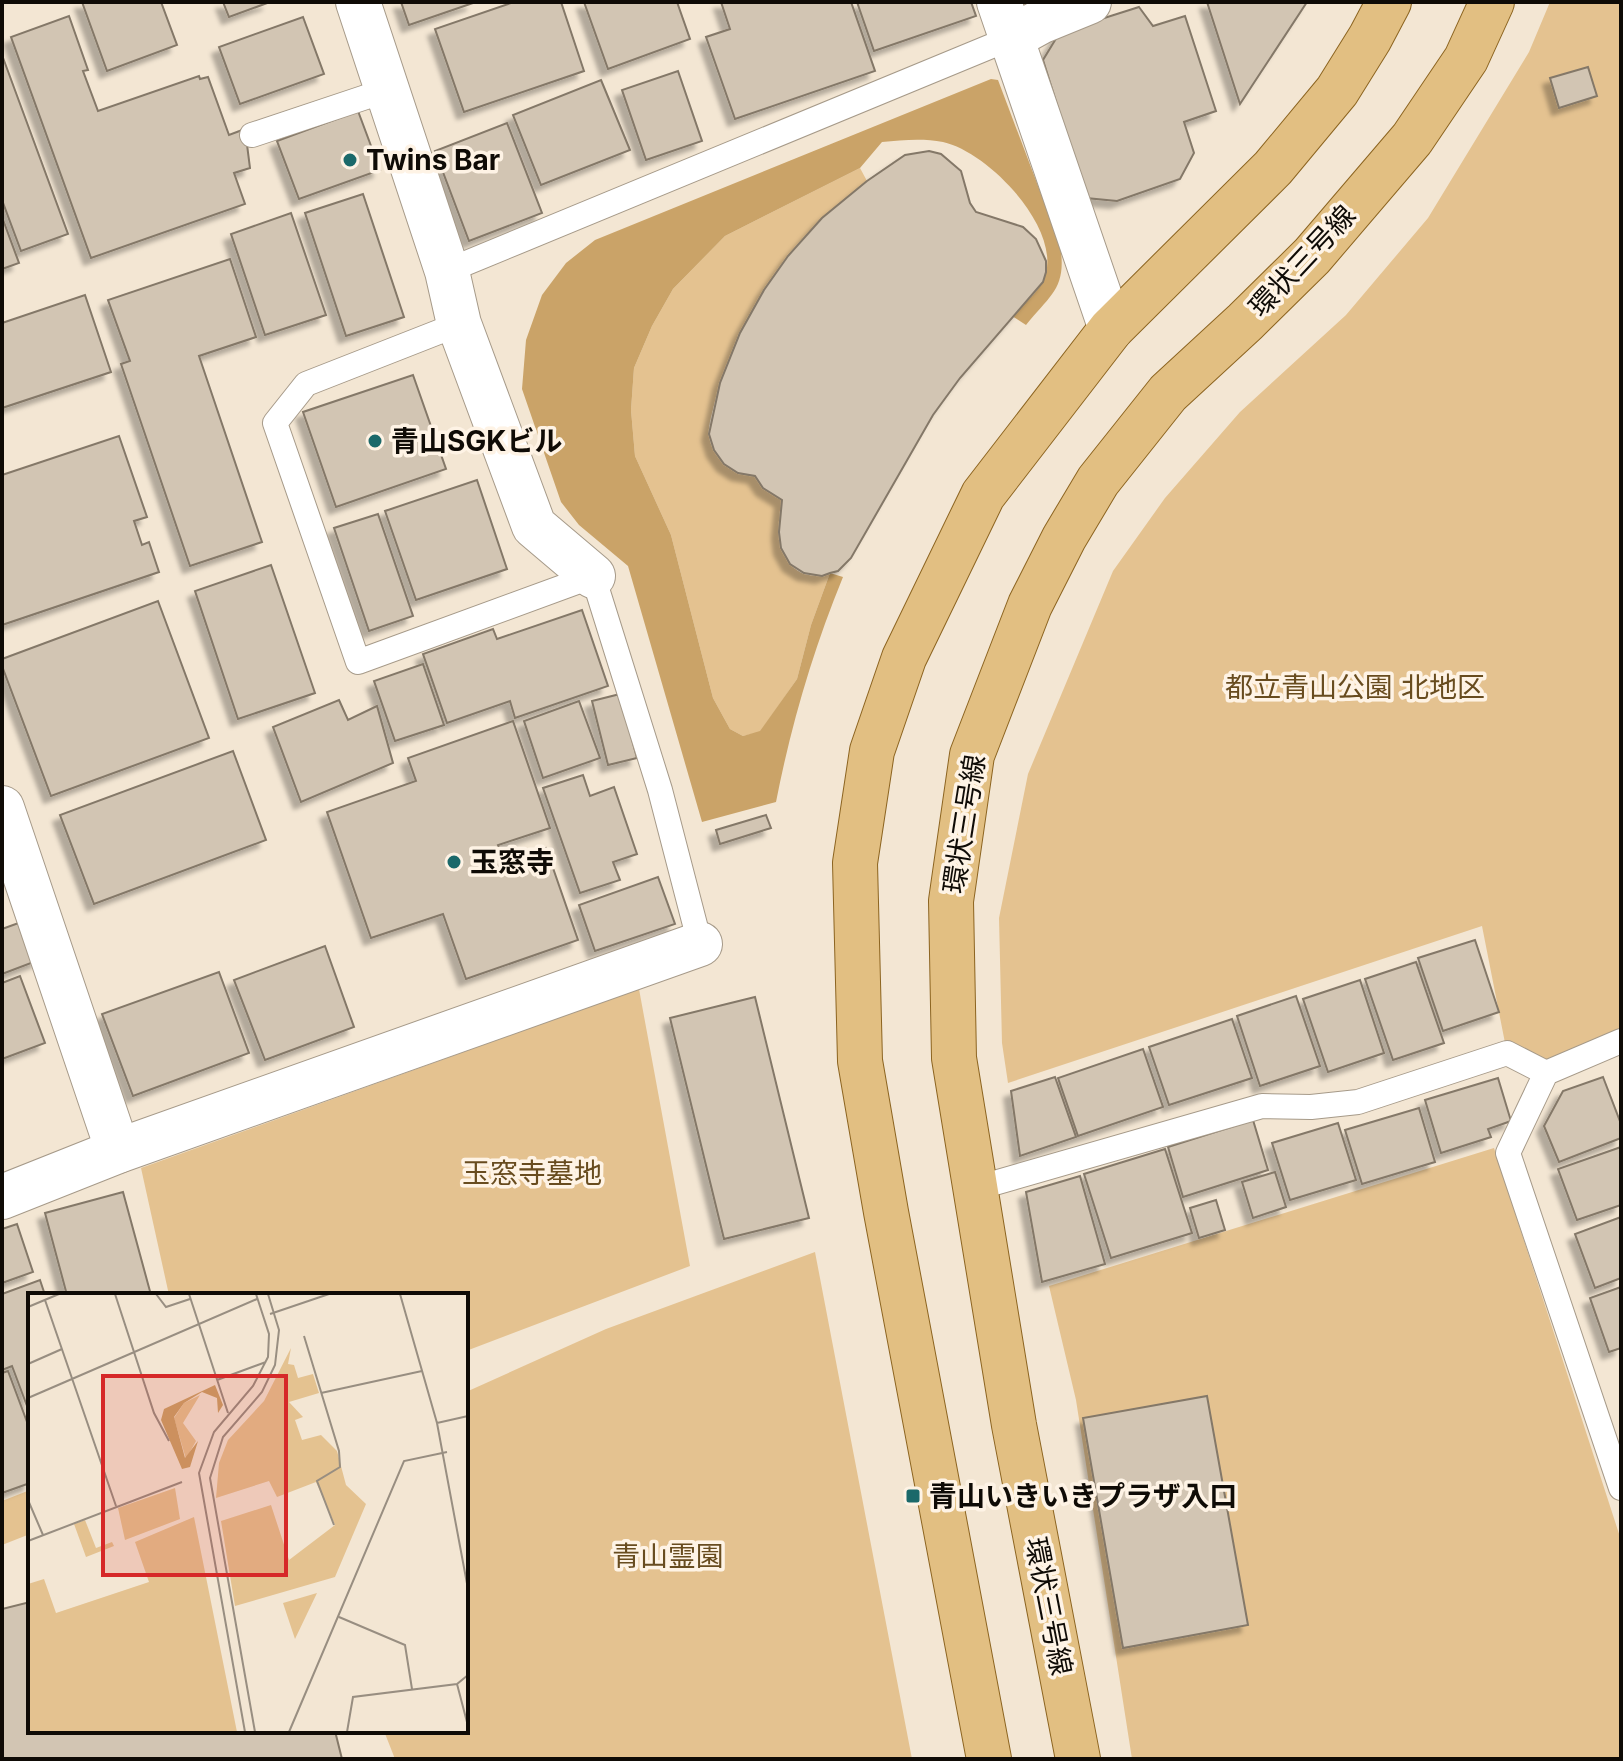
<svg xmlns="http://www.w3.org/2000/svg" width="1623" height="1761" font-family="Inter,'Noto Sans JP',sans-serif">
  <defs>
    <filter id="shadow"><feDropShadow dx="-7" dy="7" stdDeviation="2" flood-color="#0004"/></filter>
  </defs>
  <rect width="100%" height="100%" fill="#f3e6d3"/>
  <g fill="#e4c290">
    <polygon points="1550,2 1621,2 1621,1041 1546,1073 1507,1053 1482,926 1008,1083 1002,1043 999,918 1028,774 1113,571 1165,498 1240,412 1346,315 1428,218 1529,52"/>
    <path d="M860 168 867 181C838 205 810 228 787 257 754 301 728 352 714 405 712 414 708 425 709 435 712 460 733 472 755 476L763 488 782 500C777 533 780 588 830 573L811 625 797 679 760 732 743 736 730 729 713 698 671 535 635 456 631 410 634 368 652 326 673 289 725 236Z"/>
    <polygon points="639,989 690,1266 466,1351 466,1295 169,1295 141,1168"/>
    <polygon points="1494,1148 1621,1540 1621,1759 1132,1759 1076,1400 1049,1286"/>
    <polygon points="815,1252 912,1759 395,1759 384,1731 466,1731 466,1392 606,1329"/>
    <polygon points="30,1490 30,1534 2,1545 2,1501"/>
  </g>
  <path fill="#caa368" d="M991 79 998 80 1060 244C1067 288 1052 293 1026 325L1012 316C1023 304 1042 290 1046 273 1058 225 988 152 943 142 923 138 902 140 882 142L860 168 725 236 673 289 652 326 634 368 631 410 635 456 671 535 713 698 730 729 743 736 760 731 797 679 811 625 830 573 843 577C813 650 791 725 776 802L702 822 628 566 579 525 561 502 522 389 526 340 542 295 566 263 595 240Z"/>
  <g fill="#d2c5b3" stroke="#847868" stroke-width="2" filter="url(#shadow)">
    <polygon points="82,2 161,2 177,45 107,71"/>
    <polygon points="223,2 270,2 229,17"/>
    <polygon points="401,2 473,2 473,3 409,25"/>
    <polygon points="514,2 561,2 584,71 464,112 435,29"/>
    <polygon points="584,2 677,2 690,39 608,69"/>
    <polygon points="721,2 851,2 875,71 735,119 706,37 730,29"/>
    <polygon points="857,2 971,2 976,16 874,51"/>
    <polygon points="1207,2 1307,2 1240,104"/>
    <polygon points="1139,7 1153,26 1185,16 1216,111 1184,122 1194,153 1180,179 1117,201 1086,198 1043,60 1060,32"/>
    <polygon points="69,16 88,70 83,71 98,111 199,76 200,79 208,77 229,135 245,129 250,168 234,173 245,204 91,258 11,37"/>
    <polygon points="303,17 324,74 240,104 219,47"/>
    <polygon points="2,55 68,234 21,251 2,200"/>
    <polygon points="1588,67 1597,96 1559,108 1550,78"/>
    <polygon points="678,71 702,141 646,160 622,90"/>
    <polygon points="601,80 630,150 541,185 513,115"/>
    <polygon points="358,111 380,170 299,199 277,141"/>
    <polygon points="507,123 542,213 469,241 435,151"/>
    <polygon points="929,151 941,154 961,171 970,203 976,212 1023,227 1036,239 1046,261 1046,272 1043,282 960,378 933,415 851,558 838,571 830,573 822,576 804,573 790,564 781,548 779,532 782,500 763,488 755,476 738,473 724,464 714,450 709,434 720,383 740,333 764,290 788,256 822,218 867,181 905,155"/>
    <polygon points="363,194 404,317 346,336 305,213"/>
    <polygon points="291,213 326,315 265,335 231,234"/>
    <polygon points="2,217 19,263 2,269"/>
    <polygon points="230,259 256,337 199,356 262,542 190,566 121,364 130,361 108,300"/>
    <polygon points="85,295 111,372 2,408 2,323"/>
    <polygon points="413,375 446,469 336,507 303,412"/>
    <polygon points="119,436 147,517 134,521 142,545 149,542 159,572 2,625 2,475"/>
    <polygon points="477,480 507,569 416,600 385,511"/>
    <polygon points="378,514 413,616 369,631 334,528"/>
    <polygon points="271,565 315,693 238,719 195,591"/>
    <polygon points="158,601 209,738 51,796 2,666 2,659"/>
    <polygon points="582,610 608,686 515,718 510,701 447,723 423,654 493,629 497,639"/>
    <polygon points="423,664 444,725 395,741 374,681"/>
    <polygon points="620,694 637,758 608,765 592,701"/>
    <polygon points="339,700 348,720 377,706 393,763 301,802 273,727"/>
    <polygon points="579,701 600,758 543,778 524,721"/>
    <polygon points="513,721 550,828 498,845 505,863 546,848 578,940 466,979 443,914 371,938 327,812 416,781 408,758"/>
    <polygon points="233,751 266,840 94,904 60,815"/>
    <polygon points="583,775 590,796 614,787 637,854 613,862 620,880 580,893 543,788"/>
    <polygon points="766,815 771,828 720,844 716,830"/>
    <polygon points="658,877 675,924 595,951 579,905"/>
    <polygon points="24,921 39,960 2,974 2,929"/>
    <polygon points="1475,940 1499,1012 1443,1031 1418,958"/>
    <polygon points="325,946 354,1027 265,1060 234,980"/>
    <polygon points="1416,962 1444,1043 1393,1060 1365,979"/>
    <polygon points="219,972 249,1053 133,1096 102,1014"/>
    <polygon points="20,976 45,1043 2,1059 2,983"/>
    <polygon points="1360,980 1384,1053 1328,1072 1303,999"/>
    <polygon points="1296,996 1320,1066 1260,1086 1237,1016"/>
    <polygon points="755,997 809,1218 724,1239 670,1018"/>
    <polygon points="1232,1019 1252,1078 1169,1105 1149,1047"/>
    <polygon points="1143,1049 1163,1107 1078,1136 1058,1078"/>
    <polygon points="1055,1077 1076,1137 1020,1156 1011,1091"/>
    <polygon points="1603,1077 1621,1124 1621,1138 1559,1162 1544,1126 1563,1091"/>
    <polygon points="1498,1078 1511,1121 1488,1129 1491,1137 1441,1153 1425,1100"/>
    <polygon points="1419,1108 1435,1162 1362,1184 1345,1130"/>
    <polygon points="1253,1120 1268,1170 1183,1197 1168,1147"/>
    <polygon points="1338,1123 1356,1180 1290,1200 1272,1143"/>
    <polygon points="1621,1147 1621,1205 1577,1220 1558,1169"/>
    <polygon points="1165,1149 1192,1233 1111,1258 1084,1174"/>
    <polygon points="1275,1172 1286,1207 1253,1218 1242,1182"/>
    <polygon points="1080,1176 1105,1264 1042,1282 1026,1192"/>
    <polygon points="123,1192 151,1295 67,1295 45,1213"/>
    <polygon points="1216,1200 1225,1230 1199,1238 1190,1208"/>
    <polygon points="1621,1217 1621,1278 1595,1288 1575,1234"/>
    <polygon points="17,1224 33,1272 2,1283 2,1229"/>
    <polygon points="40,1280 45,1295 30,1295 30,1414 12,1366 2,1370 2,1294"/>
    <polygon points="1621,1287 1621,1348 1609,1352 1590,1298"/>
    <polygon points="8,1371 30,1430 30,1483 2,1493 2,1373"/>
    <polygon points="1207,1396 1248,1625 1123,1648 1083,1418"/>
    <polygon points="30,1602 30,1731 335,1731 342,1759 2,1759 2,1609"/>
  </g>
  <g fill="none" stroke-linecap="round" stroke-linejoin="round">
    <g stroke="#a69a89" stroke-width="26">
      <g id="service">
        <polyline points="252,135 387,90"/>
        <polyline points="447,271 1011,38"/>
        <polyline points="459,324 306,384 275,423 358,662 593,576 660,790 700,944"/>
        <polyline points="1621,1041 1546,1073 1508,1153 1621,1488"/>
        <polyline points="977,1188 1262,1106 1311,1107 1358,1102 1507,1053 1546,1073"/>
      </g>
    </g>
    <g stroke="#a69a89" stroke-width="46">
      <g id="minor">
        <polyline points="358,2 447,271 459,324 534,526 593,576"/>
        <polyline points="999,2 1111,329"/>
        <polyline points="1011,38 1040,22 1089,2"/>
        <polyline points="2,808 118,1151"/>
        <polyline points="2,1197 118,1151 700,944"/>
      </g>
    </g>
    <g stroke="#8c6420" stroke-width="46">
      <g id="primary">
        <polyline points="989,1759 886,1212 860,1061 855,863 872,751 904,658 983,495 1111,329 1273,168 1337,91 1370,38 1389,2"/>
        <polyline points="1078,1759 1014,1425 954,1058 951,901 972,755 1030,605 1064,538 1098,481 1168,393 1245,322 1312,256 1412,139 1466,59 1492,2"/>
      </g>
    </g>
    <use href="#service" stroke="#fff" stroke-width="24"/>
    <use href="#minor" stroke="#fff" stroke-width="44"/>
    <use href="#primary" stroke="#e2bf82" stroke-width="44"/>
  </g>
  <g fill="#1b696a" stroke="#fef3e5" stroke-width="3">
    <circle cx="350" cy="160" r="8"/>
    <circle cx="375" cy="441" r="8"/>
    <circle cx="454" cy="862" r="8"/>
    <rect x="905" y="1488" width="16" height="16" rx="4"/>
  </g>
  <g text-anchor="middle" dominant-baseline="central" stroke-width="7" stroke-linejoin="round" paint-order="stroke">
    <g font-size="28" font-weight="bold" fill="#0f0b06" stroke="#fef3e5" text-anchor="start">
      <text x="366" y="160">Twins Bar</text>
      <text x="391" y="441">青山SGKビル</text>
      <text x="470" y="862">玉窓寺</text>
      <text x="929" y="1496">青山いきいきプラザ入口</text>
    </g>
    <g font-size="28" fill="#0f0b06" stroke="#fef3e5">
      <text transform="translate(1302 261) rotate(-47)">環状三号線</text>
      <text transform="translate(964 824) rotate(-81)">環状三号線</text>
      <text transform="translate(1049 1606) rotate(79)">環状三号線</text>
    </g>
    <g font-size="28" fill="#684c1f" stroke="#fef3e5">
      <text x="1355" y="687">都立青山公園 北地区</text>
      <text x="532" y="1173">玉窓寺墓地</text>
      <text x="668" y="1556">青山霊園</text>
    </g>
  </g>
  <g transform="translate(28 1293)">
    <rect width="440" height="440" fill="#f3e6d3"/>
    <path d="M263 55 260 71 266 72 270 85 285 81 291 100 261 109 275 124 267 127 274 147 293 142 309 158 318 192 338 211 307 284 207 313 193 228 243 212 261 267 307 232 288 189 249 204 241 188 188 205 191 170 200 147 236 108ZM172 102 155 130 168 148 158 166 146 125 156 110ZM147 195 152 226 97 247 90 215ZM166 224 209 439H0V291L16 286 28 320 121 289 107 249ZM57 227 68 255 84 249 86 253 58 264 46 231ZM289 300 267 346 255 310Z" fill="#e4c290"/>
    <path d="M187 92 195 112 190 120 189 105 174 99 156 110 146 124 157 165 170 148 162 174 154 176 133 127 136 116Z" fill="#caa368"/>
    <path fill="none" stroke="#988e81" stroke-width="2" d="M87 1 126 120 141 148M128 1 138 14 162 6M161 1 200 120M372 1 409 130 440 296M17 7 88 213M0 14 31 1M242 21 301 1M276 43 311 158 312 174 289 188 306 232M0 71 34 56M189 87 238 69M293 100 394 78M0 105 229 6M409 130 440 123M0 207 15 242M0 248 154 189M311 324 377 352 384 396M429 391 440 433M217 439 171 180 186 139 225 93 240 64 241 41 228 1M227 439 182 185 195 144 234 99 247 72 251 37 240 1M261 439 376 168 419 159M319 439 325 404 429 391 440 382"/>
    <path fill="#d62828" fill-opacity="0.15" stroke="#d62828" stroke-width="4" d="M75 83H258V282H75Z"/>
    <rect width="440" height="440" fill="none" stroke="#0f0b06" stroke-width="4"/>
  </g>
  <rect width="1623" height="1761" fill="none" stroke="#0f0b06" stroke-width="8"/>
</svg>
